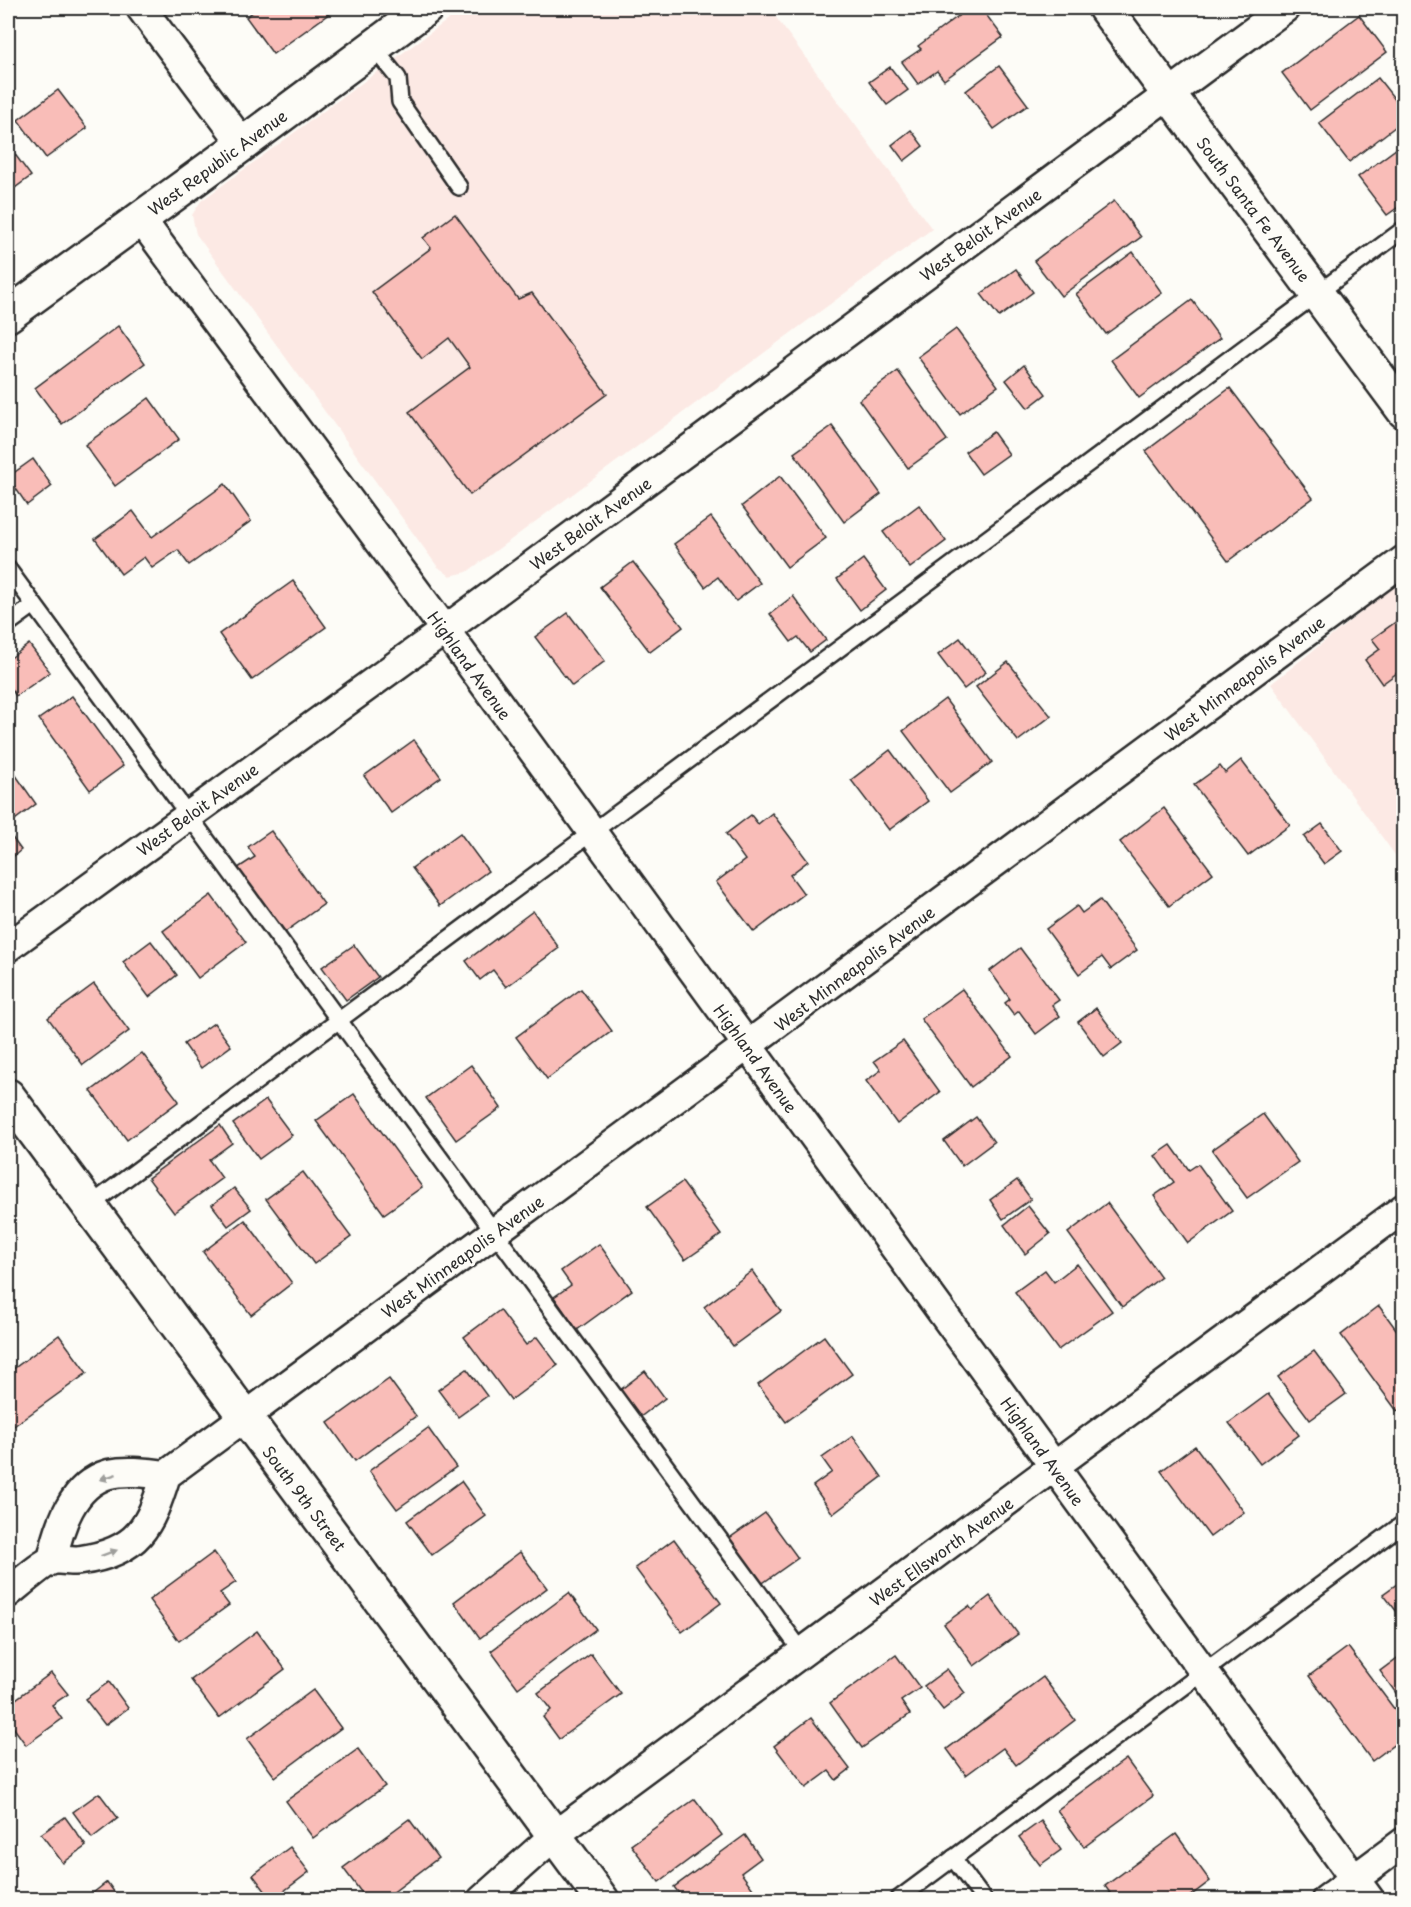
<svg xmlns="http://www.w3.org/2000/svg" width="1411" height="1907" font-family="'Playpen Sans',sans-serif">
  <rect width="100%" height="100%" fill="#fdfcf7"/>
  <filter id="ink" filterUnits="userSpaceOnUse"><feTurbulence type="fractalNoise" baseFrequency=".0167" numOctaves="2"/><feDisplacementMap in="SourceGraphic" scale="12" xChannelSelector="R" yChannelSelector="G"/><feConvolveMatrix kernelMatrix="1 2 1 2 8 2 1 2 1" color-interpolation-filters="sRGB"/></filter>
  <g filter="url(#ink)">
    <g fill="#fce9e4">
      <polygon points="464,8 769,8 932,229 467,572 450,576 437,566 196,234 192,215 201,201"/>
      <polygon points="1403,579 1403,866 1271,684"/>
    </g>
    <g fill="#f9bdb8" stroke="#2b2b2b" stroke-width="1.5">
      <polygon points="258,8 337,8 273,54 246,17"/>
      <polygon points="969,8 981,8 1003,37 944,80 937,71 918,84 902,62 921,49 918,46"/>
      <polygon points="1359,15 1387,52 1310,110 1282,73"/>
      <polygon points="999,66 1028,105 994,129 966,91"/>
      <polygon points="890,67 908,90 887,105 869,82"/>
      <polygon points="1378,78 1404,111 1404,120 1349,162 1319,123"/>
      <polygon points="58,90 87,128 46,158 18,120"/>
      <polygon points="911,130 923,146 904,161 892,145"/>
      <polygon points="1404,143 1404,203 1387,215 1358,177"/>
      <polygon points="8,145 31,176 8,193"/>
      <polygon points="1114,201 1141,237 1061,296 1034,261"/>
      <polygon points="455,214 518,299 532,293 607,394 470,495 409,412 470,367 449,338 422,359 372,292 431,248 423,238"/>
      <polygon points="1133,252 1162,293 1106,334 1076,294"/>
      <polygon points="1016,269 1033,292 999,317 981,294"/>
      <polygon points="1192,300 1220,338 1139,398 1111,360"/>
      <polygon points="118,326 145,363 62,424 35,388"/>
      <polygon points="956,329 998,386 960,414 918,357"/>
      <polygon points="1024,365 1046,394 1028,408 1006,380"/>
      <polygon points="898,371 947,440 908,468 859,400"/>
      <polygon points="1230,388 1313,498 1228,561 1146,451"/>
      <polygon points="149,398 179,439 115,486 85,445"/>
      <polygon points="832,426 881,494 844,522 794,453"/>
      <polygon points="993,432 1009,454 981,474 965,452"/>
      <polygon points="33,459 52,486 27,505 8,477"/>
      <polygon points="780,476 826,538 787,567 742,506"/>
      <polygon points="225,484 251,521 189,565 178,550 152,568 144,557 121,574 95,539 133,511 152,537"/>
      <polygon points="919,505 946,541 910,568 883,532"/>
      <polygon points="711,517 760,583 736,601 718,577 705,587 674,544"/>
      <polygon points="863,559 886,590 860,610 837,579"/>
      <polygon points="633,562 683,627 650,652 600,587"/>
      <polygon points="293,581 326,627 252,680 219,634"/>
      <polygon points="793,596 826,640 810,652 798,637 791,642 770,614"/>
      <polygon points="568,613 605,661 572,686 535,637"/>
      <polygon points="1404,616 1404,682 1397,673 1382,684 1365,660 1380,649 1372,639"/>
      <polygon points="960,638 986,672 964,689 938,655"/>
      <polygon points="29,644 50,672 16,696 8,684 8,660"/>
      <polygon points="1008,662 1051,716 1018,741 976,687"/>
      <polygon points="72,696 123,766 90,790 39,719"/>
      <polygon points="945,699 992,762 950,793 903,731"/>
      <polygon points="414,740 441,777 391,813 364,776"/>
      <polygon points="890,750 928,801 889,830 851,780"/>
      <polygon points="1241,760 1290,825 1248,856 1194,785 1220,766 1225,773"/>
      <polygon points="8,764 36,804 8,825"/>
      <polygon points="1164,808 1213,873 1169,906 1120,842"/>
      <polygon points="772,813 808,861 790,875 804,894 754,932 716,882 745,860 726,834 751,815 758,824"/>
      <polygon points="1322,824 1342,851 1324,864 1304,837"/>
      <polygon points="271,831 324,904 285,932 238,868 255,857 248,847"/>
      <polygon points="8,832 21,850 8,861"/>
      <polygon points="460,833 488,871 440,906 412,868"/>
      <polygon points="211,895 246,942 198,978 163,931"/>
      <polygon points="1100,900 1137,950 1111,969 1102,957 1079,974 1046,929 1077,906 1082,913"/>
      <polygon points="533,911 559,948 506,987 493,970 480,980 466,961"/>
      <polygon points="151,941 177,975 149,997 123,962"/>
      <polygon points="354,945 378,977 346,1000 322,967"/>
      <polygon points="1020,948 1059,1000 1052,1005 1060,1016 1036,1034 1019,1011 1014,1015 1005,1003 1010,999 990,971"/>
      <polygon points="94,984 129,1031 83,1065 48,1018"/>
      <polygon points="581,989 612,1031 547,1079 516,1037"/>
      <polygon points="962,989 1012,1056 971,1087 921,1019"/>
      <polygon points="1096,1008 1122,1043 1104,1057 1078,1022"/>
      <polygon points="214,1023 231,1046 201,1068 184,1044"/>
      <polygon points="903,1041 940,1092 897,1124 866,1081 881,1070 874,1061"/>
      <polygon points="142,1053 179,1101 127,1140 91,1091"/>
      <polygon points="471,1065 501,1108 456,1140 426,1098"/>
      <polygon points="354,1094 422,1187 384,1214 316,1121"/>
      <polygon points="266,1100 292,1135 259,1159 233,1124"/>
      <polygon points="1263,1114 1298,1162 1247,1198 1212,1150"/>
      <polygon points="976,1117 994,1142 962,1166 944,1141"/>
      <polygon points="220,1125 232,1143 209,1160 222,1178 174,1213 148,1178"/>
      <polygon points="1171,1145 1189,1170 1198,1164 1232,1211 1188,1243 1154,1196 1174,1182 1155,1156"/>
      <polygon points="303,1172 351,1237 314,1264 266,1199"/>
      <polygon points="1017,1180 1031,1199 1003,1219 990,1200"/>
      <polygon points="682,1182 721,1235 685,1260 647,1207"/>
      <polygon points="234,1188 251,1209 228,1226 212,1205"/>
      <polygon points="1107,1203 1161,1277 1122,1307 1068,1233"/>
      <polygon points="1028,1206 1050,1234 1025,1254 1004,1225"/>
      <polygon points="245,1220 292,1283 251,1315 203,1252"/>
      <polygon points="599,1244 632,1290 577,1330 554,1297 571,1285 561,1271"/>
      <polygon points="1077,1264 1112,1311 1058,1350 1015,1292 1045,1270 1054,1282"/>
      <polygon points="752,1271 781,1311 733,1346 704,1307"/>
      <polygon points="1379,1306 1404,1340 1404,1407 1397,1411 1341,1335"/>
      <polygon points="500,1310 526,1345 537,1337 558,1365 511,1400 464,1337"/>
      <polygon points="59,1335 87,1373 11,1428 8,1423 8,1373"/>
      <polygon points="824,1336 852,1374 786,1422 758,1385"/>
      <polygon points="1314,1351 1346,1394 1310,1420 1278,1377"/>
      <polygon points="467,1369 487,1396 458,1417 438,1390"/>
      <polygon points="645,1371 665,1398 639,1418 619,1391"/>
      <polygon points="389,1379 416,1416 355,1461 328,1423"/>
      <polygon points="1268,1394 1299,1435 1260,1464 1229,1423"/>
      <polygon points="428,1428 456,1467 397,1509 369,1471"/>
      <polygon points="853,1436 882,1477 833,1514 813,1486 832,1472 822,1458"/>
      <polygon points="1195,1446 1244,1512 1210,1537 1161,1471"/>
      <polygon points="461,1481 486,1516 432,1555 407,1521"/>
      <polygon points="765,1513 798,1558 757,1587 724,1542"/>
      <polygon points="674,1539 721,1603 682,1632 635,1568"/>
      <polygon points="214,1552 236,1582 220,1593 229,1605 179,1641 149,1600"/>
      <polygon points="520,1552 547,1588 480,1638 454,1602"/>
      <polygon points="1404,1579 1404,1608 1397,1612 1383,1594"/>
      <polygon points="569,1593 596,1629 518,1688 491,1651"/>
      <polygon points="990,1596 1018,1634 974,1666 944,1624 969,1606 972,1610"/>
      <polygon points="257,1631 285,1669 219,1718 191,1680"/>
      <polygon points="1348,1647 1404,1722 1404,1737 1372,1761 1309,1676"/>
      <polygon points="1404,1653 1404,1692 1398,1696 1380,1671"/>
      <polygon points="591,1654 621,1694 559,1739 543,1717 551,1710 538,1693"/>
      <polygon points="896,1655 920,1688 901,1701 910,1714 862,1748 830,1703"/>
      <polygon points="947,1669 965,1693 943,1710 924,1686"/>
      <polygon points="51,1673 68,1694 52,1705 62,1719 26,1745 8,1720 8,1705"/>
      <polygon points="1043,1677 1075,1720 1016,1765 1003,1748 966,1775 947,1749"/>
      <polygon points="109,1682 128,1708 105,1725 85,1699"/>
      <polygon points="313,1690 341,1728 275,1777 247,1739"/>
      <polygon points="811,1718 850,1769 836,1780 829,1771 806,1788 774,1746"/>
      <polygon points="358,1749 385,1786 313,1838 286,1801"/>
      <polygon points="1126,1759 1153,1796 1084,1847 1057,1810"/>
      <polygon points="99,1793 118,1818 92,1838 73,1812"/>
      <polygon points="695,1799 722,1835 659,1882 631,1845"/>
      <polygon points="65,1817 86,1846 63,1863 41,1834"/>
      <polygon points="409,1819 438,1858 383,1900 367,1900 343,1868"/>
      <polygon points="1041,1821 1061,1850 1040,1865 1019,1837"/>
      <polygon points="1176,1834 1210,1881 1185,1900 1115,1900 1105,1886"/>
      <polygon points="745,1835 761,1858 741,1873 753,1889 739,1900 684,1900 674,1887"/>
      <polygon points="290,1847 309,1872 272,1900 253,1875"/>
      <polygon points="107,1882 120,1900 84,1900"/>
    </g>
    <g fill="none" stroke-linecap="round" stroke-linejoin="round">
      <g stroke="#2b2b2b" stroke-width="20">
        <g id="service">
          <polyline points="373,47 398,78 400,102 459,187"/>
          <polyline points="8,569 803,1653"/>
          <polyline points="8,624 34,605"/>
          <polyline points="89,1206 1404,229"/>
          <polyline points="953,1858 984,1900"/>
          <polyline points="897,1900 1404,1523"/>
        </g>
      </g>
      <g stroke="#2b2b2b" stroke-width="33">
        <g id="minor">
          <polyline points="141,8 243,144"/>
          <polyline points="140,218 445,630 1370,1900"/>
          <polyline points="8,947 445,630 1285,8"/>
          <path d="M52 1560C59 1528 72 1484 109 1474 128 1470 147 1473 166 1475"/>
          <path d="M8 1593C16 1587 44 1562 53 1560 61 1558 72 1562 81 1560 139 1552 150 1526 166 1475L1404 560"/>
          <polyline points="482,1900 555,1835 1404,1208"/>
          <polyline points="1326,1900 1404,1842"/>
        </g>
      </g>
      <g stroke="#2b2b2b" stroke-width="38">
        <polyline id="tertiary" points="8,315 243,144 426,8"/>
      </g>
      <g stroke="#2b2b2b" stroke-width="38">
        <polyline id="secondary" points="1105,8 1404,411"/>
      </g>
      <g stroke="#2b2b2b" stroke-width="38">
        <polyline id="primary" points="8,1096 602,1900"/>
      </g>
      <use href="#service" stroke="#fdfcf7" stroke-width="15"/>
      <use href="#minor" stroke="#fdfcf7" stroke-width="28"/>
      <use href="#tertiary" stroke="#fdfcf7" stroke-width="33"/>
      <use href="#secondary" stroke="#fdfcf7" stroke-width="33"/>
      <use href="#primary" stroke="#fdfcf7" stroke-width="33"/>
    </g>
    <defs><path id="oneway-solid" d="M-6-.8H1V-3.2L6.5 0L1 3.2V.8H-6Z" transform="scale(1.5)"/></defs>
    <g fill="#9e9e9b">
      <use href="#oneway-solid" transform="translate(108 1477) rotate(162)"/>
      <use href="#oneway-solid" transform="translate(109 1553) rotate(-20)"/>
    </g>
  </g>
  <g text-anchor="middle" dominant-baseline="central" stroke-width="6" stroke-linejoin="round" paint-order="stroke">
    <g font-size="16" fill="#2b2b2b" stroke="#fdfcf7">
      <text transform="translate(217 162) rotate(-36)">West Republic Avenue</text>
      <text transform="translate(1254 209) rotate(53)">South Santa Fe Avenue</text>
      <text transform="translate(980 234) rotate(-36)">West Beloit Avenue</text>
      <text transform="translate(590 523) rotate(-36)">West Beloit Avenue</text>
      <text transform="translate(470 665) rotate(54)">Highland Avenue</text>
      <text transform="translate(1244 678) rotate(-37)">West Minneapolis Avenue</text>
      <text transform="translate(197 809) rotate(-36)">West Beloit Avenue</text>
      <text transform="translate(854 968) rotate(-37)">West Minneapolis Avenue</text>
      <text transform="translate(756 1058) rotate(54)">Highland Avenue</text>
      <text transform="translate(462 1256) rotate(-36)">West Minneapolis Avenue</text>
      <text transform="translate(1043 1451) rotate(54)">Highland Avenue</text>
      <text transform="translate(305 1498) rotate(53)">South 9th Street</text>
      <text transform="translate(941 1551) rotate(-36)">West Ellsworth Avenue</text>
    </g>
  </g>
  <rect width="1411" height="1907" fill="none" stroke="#fdfcf7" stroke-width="30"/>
  <rect x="15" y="15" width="1381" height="1877" fill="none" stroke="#2b2b2b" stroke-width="2" filter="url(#ink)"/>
</svg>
